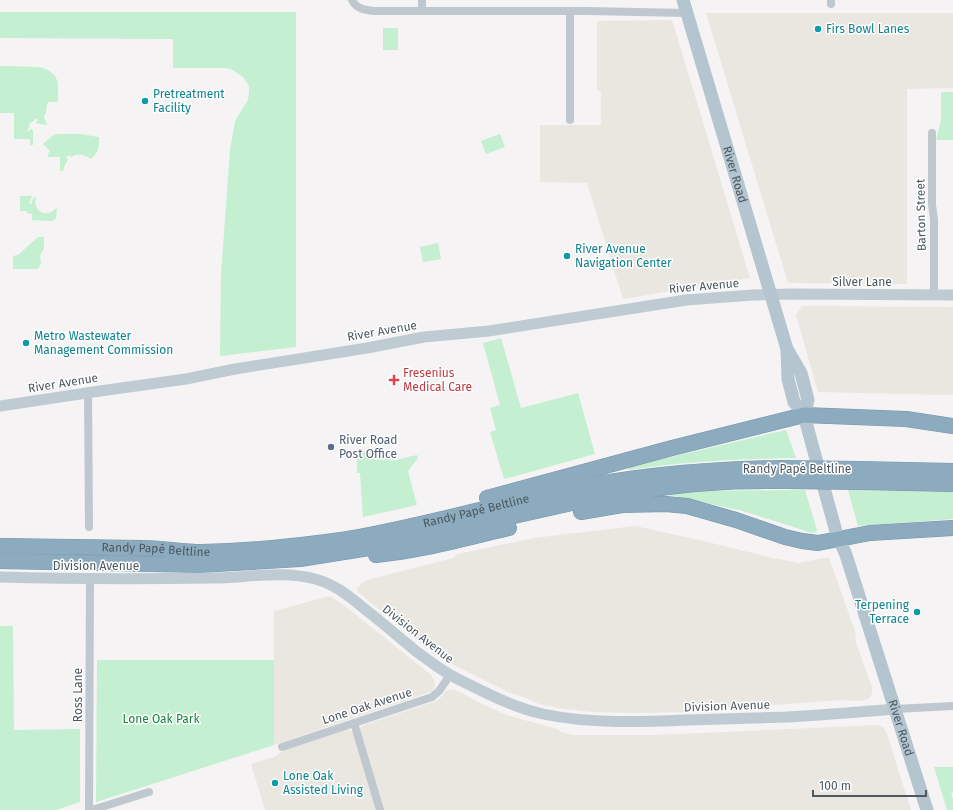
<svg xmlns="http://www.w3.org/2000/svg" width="953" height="810" font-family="'Fira Sans',sans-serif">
  <rect width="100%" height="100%" fill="#f5f3f3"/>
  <g fill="#eae7e1">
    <polygon points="706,13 953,13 953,88 907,89 907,284 788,283"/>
    <polygon points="672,20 750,278 623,299 587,183 540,182 540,125 601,125 601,91 597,90 597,21"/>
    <polygon points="802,306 953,307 953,395 818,392 796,315"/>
    <polygon points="635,526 695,539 773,558 799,563 823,558 829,558 855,631 856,643 872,687 872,693 870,698 862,701 840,700 683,712 641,713 591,712 558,708 539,704 526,698 508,692 446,661 429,650 403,629 358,592 357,589 361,584 367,580 453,558 458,554 534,538"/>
    <polygon points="330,596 346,607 431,675 434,680 435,685 434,689 430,692 274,745 274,611"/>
    <polygon points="448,690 454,690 462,693 484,705 507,715 524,720 558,729 561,732 572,735 656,735 878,725 884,728 887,734 911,810 383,810 360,732 360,728 364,725 436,701 440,698 445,692"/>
    <polygon points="348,729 354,733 376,810 265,810 251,764 274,757 286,749"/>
  </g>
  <g fill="#c4efd0">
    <polygon points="0,12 296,12 296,347 220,356 221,275 230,150 235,121 248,100 249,92 249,86 243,77 233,70 227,68 173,68 173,39 0,38"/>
    <rect x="383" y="28" width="15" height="22"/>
    <polygon points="0,66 40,67 48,70 55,76 58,82 58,101 57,102 49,102 47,104 46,112 44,117 47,124 47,125 35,123 38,120 36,118 34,121 33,121 32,122 31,122 29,124 30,125 29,127 29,128 27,130 29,131 31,129 33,130 33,145 30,145 30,139 14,139 14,113 0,113"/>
    <polygon points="941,92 953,92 953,140 936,140 941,120"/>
    <path d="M57 134H81L98 137H99C99 148 99 151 91 159 84 154 77 153 71 157L69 155 66 157 68 159 65 165 63 171H60V157H48V154L50 151 43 144 52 136Z"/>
    <polygon points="500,134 505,147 486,154 481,141"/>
    <path d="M20 196H32L29 203 31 204 34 197H36C33 206 39 215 49 213 52 212 55 209 57 208L56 218 53 221 32 220V214L27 213V211H20Z"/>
    <polygon points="38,237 44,237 44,248 40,256 41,263 38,269 13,269 13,256 18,255"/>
    <polygon points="438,243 441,259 423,262 420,247"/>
    <polygon points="501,338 521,408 578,393 595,454 504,479 490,432 496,430 490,408 500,405 483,343"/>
    <path d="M786 430 796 458C740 459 684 461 629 470L628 467Z"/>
    <polygon points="357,451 389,452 391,461 417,455 418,458 408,471 417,505 363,517 360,473 357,473"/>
    <polygon points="923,489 953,491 953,519 858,526 848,490"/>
    <polygon points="805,490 817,530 816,532 812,533 743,511 670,495 695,491"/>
    <polygon points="0,626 13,626 14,730 80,729 80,802 56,810 0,810"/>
    <polygon points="97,660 274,660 274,745 96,802"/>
    <polygon points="934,767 953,767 953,792 951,794 953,799 953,810 947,810"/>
  </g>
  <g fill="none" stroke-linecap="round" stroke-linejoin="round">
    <g stroke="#7896ab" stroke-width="16">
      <g id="highway">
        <polyline points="858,469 953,471"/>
        <polyline points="862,482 953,484"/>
        <polyline points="487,498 672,448 804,415 906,419 953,426"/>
        <polyline points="581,512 622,505 666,504 687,506 736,520 785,537 802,541 818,543 870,533 953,528"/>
        <path id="s3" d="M0 546C48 547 95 547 143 548 162 548 182 552 202 552 250 551 300 546 348 539 417 527 484 508 552 493 627 476 704 469 780 468"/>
        <path d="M376 555C421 551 465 538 509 528"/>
        <path d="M0 561 200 565 300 559 369 548 412 539 585 500C632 492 679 484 726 482 745 481 765 481 785 481"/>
      </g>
    </g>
    <g stroke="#bfc8ce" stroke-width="8">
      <path d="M352 0C356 9 365 10 374 11H588L687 13"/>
      <polyline points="422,0 422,11"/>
      <polyline points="831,0 831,4"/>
      <polyline points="570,120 570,11"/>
      <polyline points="932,133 932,205 934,219 934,295"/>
      <polyline points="88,393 89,527"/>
      <polyline points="895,709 953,706"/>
      <polyline points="354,723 380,810"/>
      <polyline points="282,747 432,697 439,691 450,675"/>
      <polyline points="89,810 90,579"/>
      <polyline points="92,810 149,792"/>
    </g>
    <g stroke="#bfcbd3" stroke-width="11">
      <polyline points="0,406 100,391 186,379 235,369 367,348 424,337 489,331 686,300 753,295 790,294 953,295"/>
      <path d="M0 577C71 579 141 579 212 578 244 578 283 570 315 579 335 584 350 597 366 610 384 624 400 638 417 652 430 661 442 671 456 678 484 692 512 707 543 714 590 724 640 722 688 720 721 719 754 718 787 717 823 715 859 712 895 709"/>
    </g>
    <g stroke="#b4c5d0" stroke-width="13">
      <path id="s1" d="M683 0 787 349 801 373 808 400 804 415"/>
      <path id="s2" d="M787 349 788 379 794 402 804 415 838 539 844 550 846 555 927 810"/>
    </g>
    <use href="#highway" stroke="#8cabbf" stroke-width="15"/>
    <g stroke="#7896ab" stroke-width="16" stroke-linecap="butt">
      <g id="highway-bridge">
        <polyline points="780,468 858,469"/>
        <polyline points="785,481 862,482"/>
      </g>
    </g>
    <use href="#highway-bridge" stroke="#8cabbf" stroke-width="15"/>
  </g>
  <g fill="#0f9aa8" stroke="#fff" stroke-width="1.5">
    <circle cx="818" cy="29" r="4"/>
    <circle cx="145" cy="101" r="4"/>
    <circle cx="567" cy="256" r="4"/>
    <circle cx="26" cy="343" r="4"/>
    <circle cx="917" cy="612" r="4"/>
    <circle cx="275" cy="783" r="4"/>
  </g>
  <path fill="#e0444e" stroke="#fff" stroke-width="1.5" d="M392 374h4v4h4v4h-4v4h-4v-4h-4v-4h4z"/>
  <circle fill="#5c6f8a" stroke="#fff" stroke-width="1.5" cx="331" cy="447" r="4"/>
  <g text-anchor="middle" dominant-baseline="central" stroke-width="3" stroke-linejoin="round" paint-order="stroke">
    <g font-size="12" fill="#0d838f" stroke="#fff" text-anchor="start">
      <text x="826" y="29">Firs Bowl Lanes</text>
      <text x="153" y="94">Pretreatment<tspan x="153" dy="14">Facility</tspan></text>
      <text x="575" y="249">River Avenue<tspan x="575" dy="14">Navigation Center</tspan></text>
      <text x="34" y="336">Metro Wastewater<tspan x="34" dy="14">Management Commission</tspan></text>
      <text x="909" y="605" text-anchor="end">Terpening<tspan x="909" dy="14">Terrace</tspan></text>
      <text x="283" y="776">Lone Oak<tspan x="283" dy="14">Assisted Living</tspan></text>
    </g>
    <g font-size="12" fill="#4b5860" stroke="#fff">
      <text stroke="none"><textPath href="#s1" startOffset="182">River Road</textPath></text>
      <text transform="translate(921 215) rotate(-91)">Barton Street</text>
      <text x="862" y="282">Silver Lane</text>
      <text transform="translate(704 286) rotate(-5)">River Avenue</text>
      <text transform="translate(382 331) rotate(-10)">River Avenue</text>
      <text transform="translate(63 383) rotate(-9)">River Avenue</text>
      <text x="797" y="469">Randy Papé Beltline</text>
      <text stroke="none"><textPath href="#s3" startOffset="480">Randy Papé Beltline</textPath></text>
      <text stroke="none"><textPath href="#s3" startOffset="156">Randy Papé Beltline</textPath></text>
      <text x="96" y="566">Division Avenue</text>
      <text transform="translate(418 634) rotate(38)">Division Avenue</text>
      <text transform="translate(78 695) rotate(-90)">Ross Lane</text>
      <text transform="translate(367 706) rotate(-18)">Lone Oak Avenue</text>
      <text transform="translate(727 706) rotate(-2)">Division Avenue</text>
      <text stroke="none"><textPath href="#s2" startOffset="398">River Road</textPath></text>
    </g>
    <g font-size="12" fill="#be3a42" stroke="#fff" text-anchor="start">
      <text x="403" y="373">Fresenius<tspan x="403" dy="14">Medical Care</tspan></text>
    </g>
    <g font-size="12" fill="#4e5e75" stroke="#fff" text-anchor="start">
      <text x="339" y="440">River Road<tspan x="339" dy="14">Post Office</tspan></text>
    </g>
    <g font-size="12" fill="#1b8142" stroke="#fff">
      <text x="161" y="719">Lone Oak Park</text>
    </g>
  </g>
  <path d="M813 790v6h113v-6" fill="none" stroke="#4b5860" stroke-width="2"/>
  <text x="819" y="790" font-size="12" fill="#4b5860" stroke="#ffffff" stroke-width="3" paint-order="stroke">100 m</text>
</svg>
